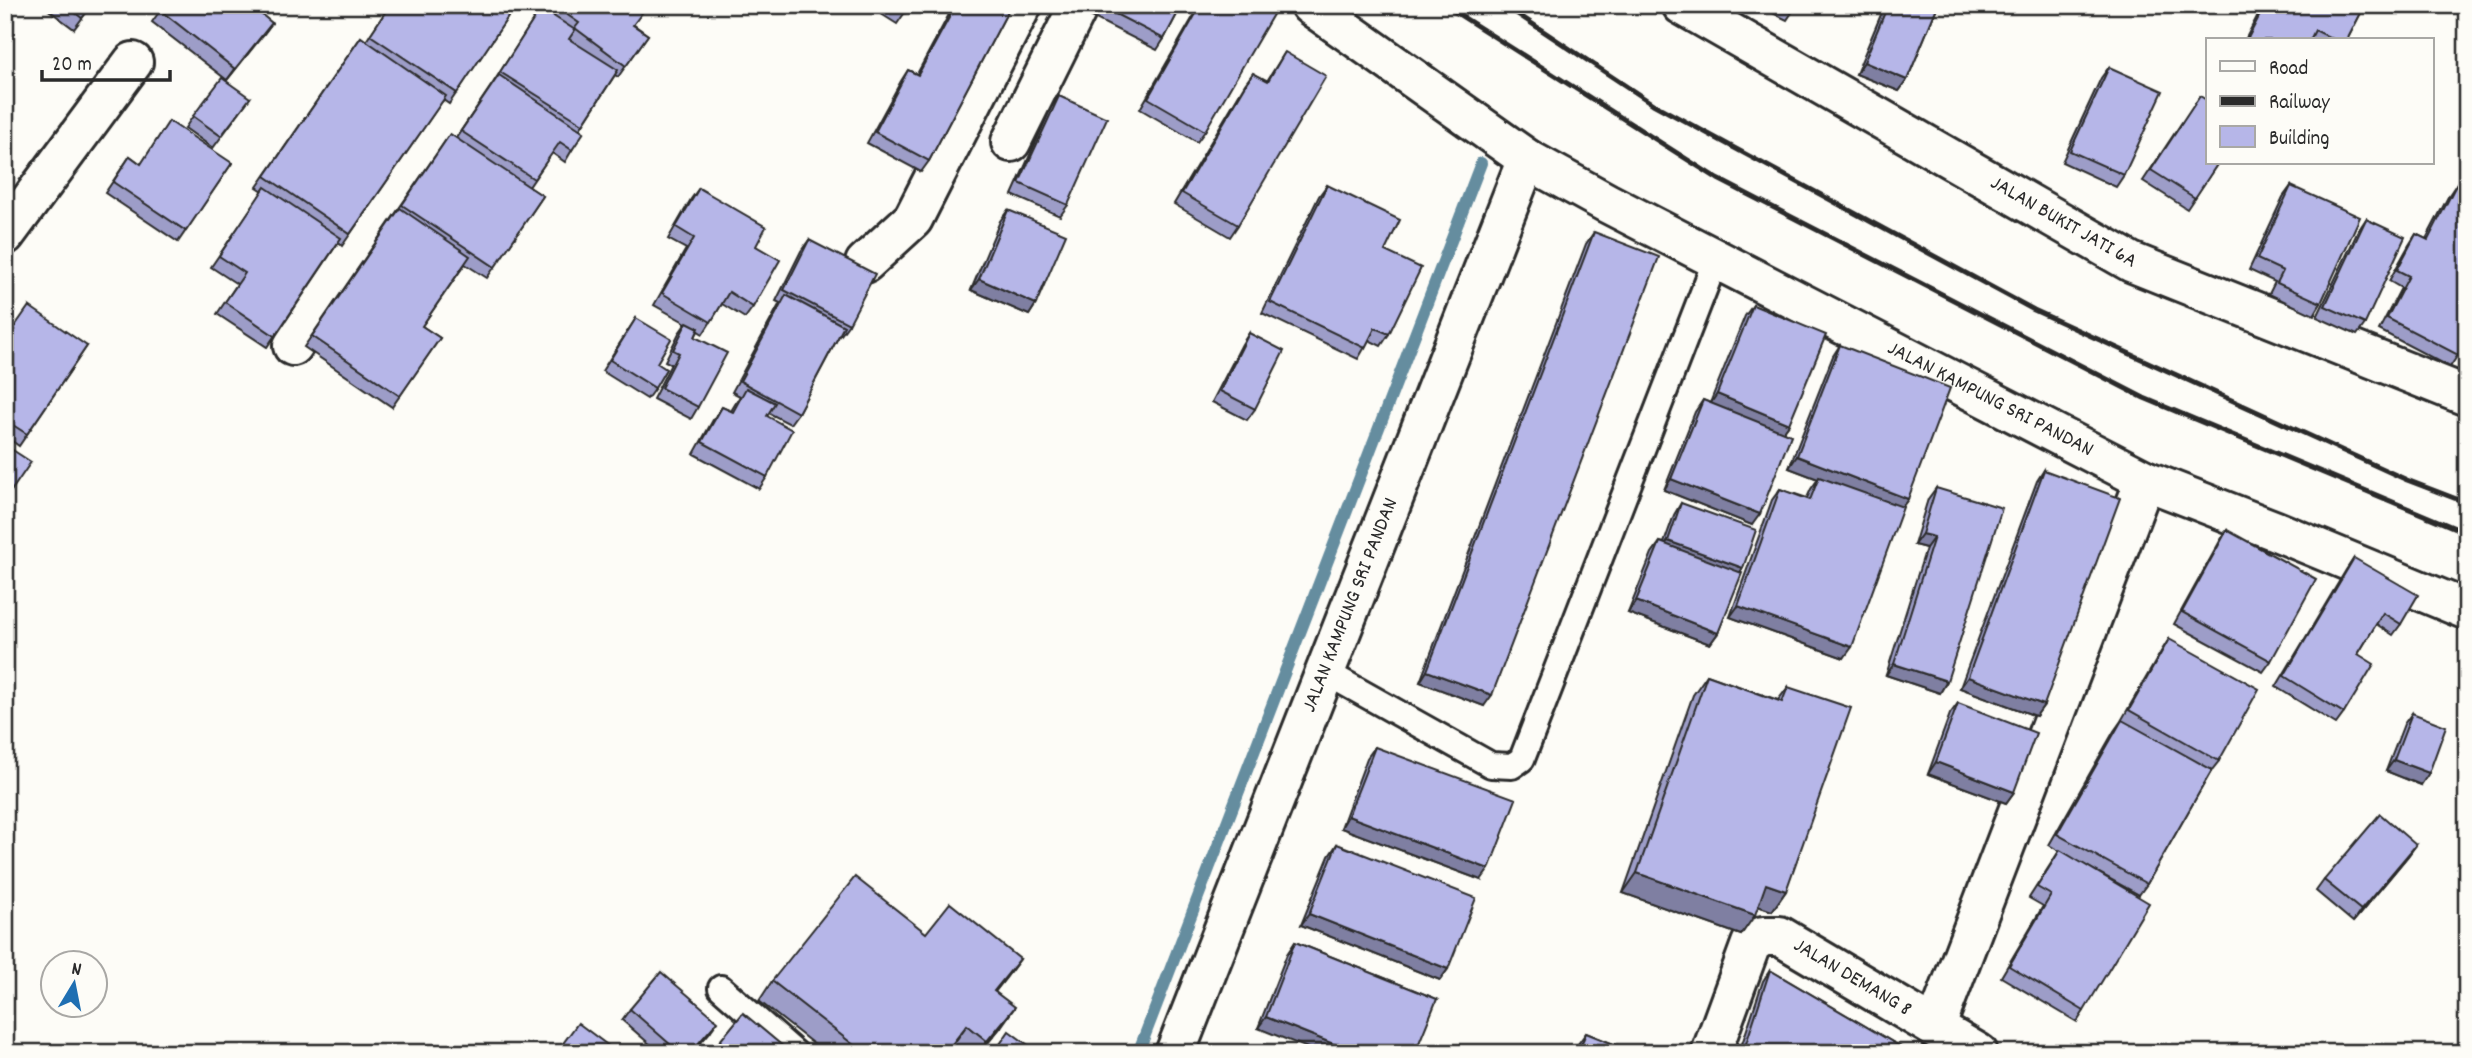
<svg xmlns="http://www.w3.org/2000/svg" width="2472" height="1058" font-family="Dekko,sans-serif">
  <rect width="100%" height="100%" fill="#fdfcf7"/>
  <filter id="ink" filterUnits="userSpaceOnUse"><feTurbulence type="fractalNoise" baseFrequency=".0143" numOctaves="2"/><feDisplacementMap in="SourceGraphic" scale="14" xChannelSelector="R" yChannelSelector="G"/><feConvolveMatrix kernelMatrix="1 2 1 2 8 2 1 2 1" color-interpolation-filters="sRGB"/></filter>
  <g filter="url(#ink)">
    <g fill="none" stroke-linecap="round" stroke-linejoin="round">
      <polyline stroke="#658d9f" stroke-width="12" points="1138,1053 1481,163"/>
      <g stroke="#2b2b2b" stroke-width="30">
        <g id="service">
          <polyline points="1325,672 1491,765 1512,766 1522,759 1716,259"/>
          <polyline points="721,988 795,1053"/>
        </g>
      </g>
      <g stroke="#2b2b2b" stroke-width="44">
        <g id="minor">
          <path id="s1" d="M1310 5 1527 159 1607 203 2145 480 2276 531 2467 610"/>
          <path id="s2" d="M1682 5 2131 262 2467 396"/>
          <polyline points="1011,142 1079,5"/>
          <polyline points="5,235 133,62"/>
          <polyline points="865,263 913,219 1022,5"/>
          <polyline points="293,346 455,104 530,5"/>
          <polyline points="1935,1028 2145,480"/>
          <path id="s3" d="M1175 1053 1527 159"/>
          <path id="s4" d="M1711 1053 1751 944 1763 936H1780L1978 1053"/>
        </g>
      </g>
      <use href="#service" stroke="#fdfcf7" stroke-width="24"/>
      <use href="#minor" stroke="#fdfcf7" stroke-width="38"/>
      <g stroke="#2b2b2b" stroke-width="5">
        <polyline points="1444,5 1718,179 2144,398 2467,533"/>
        <polyline points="1504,5 1653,104 2034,310 2407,480 2467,503"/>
      </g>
    </g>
    <g fill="#9d9dc8" stroke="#2b2b2b" stroke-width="2">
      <polygon points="42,5 92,5 74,29"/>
      <polygon points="164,5 272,23 227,80 152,22"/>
      <polygon points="390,5 516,5 449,104 443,100 342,246 338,242 267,347 217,314 237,284 211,267 263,191 257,187 361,37 366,41"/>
      <polygon points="562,5 634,25 648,35 618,77 615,75 580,129 572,150 565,162 552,153 529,187 543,196 487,278 465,264 422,326 440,338 392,407 304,347 450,134 456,138 493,83 541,8 554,16"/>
      <polygon points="867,5 910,5 897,24"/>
      <polygon points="954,5 1011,5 929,161 921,172 867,143 901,81 908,70 917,74"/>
      <polygon points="1093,5 1182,5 1164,39 1157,50 1088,15"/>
      <polygon points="1200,5 1266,5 1205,131 1197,142 1140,109"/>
      <polygon points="1756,5 1797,5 1787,20"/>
      <polygon points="1885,5 1938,5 1907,80 1899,91 1856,74"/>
      <polygon points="2263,5 2365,5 2347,40 2245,40"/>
      <polygon points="1285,52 1238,225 1230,237 1174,204 1245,84 1253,73 1267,81"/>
      <polygon points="2109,67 2124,175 2116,187 2062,162 2101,78"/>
      <polygon points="1059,96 1068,205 1060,216 1012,195 1051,108"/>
      <polygon points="250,98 213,148 185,128 193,116"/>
      <polygon points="2192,107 2218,163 2187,209 2143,181"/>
      <polygon points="130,156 141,164 232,163 178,242 105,193"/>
      <polygon points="2457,183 2458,355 2450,367 2379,330 2401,288 2389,281 2409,245 2416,234 2426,239 2449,195"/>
      <polygon points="1327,185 1385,251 1389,334 1381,346 1369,340 1358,359 1262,313 1319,196"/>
      <polygon points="2291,186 2321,303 2314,315 2269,294 2275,282 2249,270 2283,197"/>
      <polygon points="699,188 756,246 753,307 745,318 722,304 703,334 698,331 695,337 698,407 691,419 653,399 671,364 665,361 679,333 686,323 654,305 686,249 668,239 691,199"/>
      <polygon points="1008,210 1036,304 1029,315 971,290 1000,221"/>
      <polygon points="2366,219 2365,324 2357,335 2317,317 2358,231"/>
      <polygon points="1594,232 1484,706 1420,682 1586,244"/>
      <polygon points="809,240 849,324 841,335 840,334 798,413 790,424 769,413 767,416 767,477 759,489 694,454 714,418 722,407 731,411 740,396 732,392 780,303 776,301 801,251"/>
      <polygon points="1753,305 1789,424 1783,432 1752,525 1664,490 1695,412 1703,400 1710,403 1745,316"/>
      <polygon points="636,318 657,363 655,388 647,399 602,371"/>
      <polygon points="1249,333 1255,409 1247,420 1212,402 1242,344"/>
      <polygon points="5,334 8,336 87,346 19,446 5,436"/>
      <polygon points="1840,345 1908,499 1902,507 1844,658 1730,617 1772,500 1780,489 1807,498 1811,489 1818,479 1789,468 1833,356"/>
      <polygon points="2044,470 2044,705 2036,716 1960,688 2037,481"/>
      <polygon points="1936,488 1947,681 1940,693 1886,675 1926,548 1914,545 1928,499"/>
      <polygon points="1681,503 1743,568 1740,573 1718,633 1710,644 1628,613 1652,553 1660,542 1664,543 1674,515"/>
      <polygon points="2227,530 2271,661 2263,672 2174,624 2220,541"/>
      <polygon points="2354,558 2401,624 2393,635 2376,624 2358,654 2344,713 2336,724 2276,687 2346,570"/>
      <polygon points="2169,639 2219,761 2212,770 2147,884 2139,895 2081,863 2084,1011 2077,1022 2001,977 2043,906 2029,898 2059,851 2049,845 2114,731 2121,721 2162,650"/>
      <polygon points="1707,675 1778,700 1788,687 1786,891 1772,911 1758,906 1741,935 1623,893 1693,695"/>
      <polygon points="1958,703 2014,792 2006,803 1928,774 1950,714"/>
      <polygon points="2412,713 2421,785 2386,771 2404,724"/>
      <polygon points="1375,747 1481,880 1341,828 1367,758"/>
      <polygon points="1337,844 1448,969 1440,980 1301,925 1329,856"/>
      <polygon points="2416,845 2408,856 2353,922 2316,891 2324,880"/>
      <polygon points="926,933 1020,959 995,992 1001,1027 980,1053 963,1053 953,1045 947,1053 825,1053 759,1001 772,981"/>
      <polygon points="1295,942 1437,999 1258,1028 1287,954"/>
      <polygon points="1770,970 1911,1053 1739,1053 1763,981"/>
      <polygon points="630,1009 710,1032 692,1053 660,1053 622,1020"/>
      <polygon points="1586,1033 1636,1053 1575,1053 1578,1044"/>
    </g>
    <g fill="#7f7fa2" stroke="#2b2b2b" stroke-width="2">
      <polygon points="272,23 264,34 227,80 235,69"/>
      <polygon points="1864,62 1907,80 1899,91 1856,74"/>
      <polygon points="979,279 1036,304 1029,315 971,290"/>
      <polygon points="1717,394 1789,424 1781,435 1709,406"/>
      <polygon points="1797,456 1908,499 1900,510 1789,468"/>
      <polygon points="1671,479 1760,514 1752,525 1664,490"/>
      <polygon points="1922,534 1934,537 1926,548 1914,545"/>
      <polygon points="1668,541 1743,568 1735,579 1660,552"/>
      <polygon points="1636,601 1718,633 1710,644 1628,613"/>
      <polygon points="1738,606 1852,647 1844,658 1730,617"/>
      <polygon points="1894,664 1947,681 1940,693 1886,675"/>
      <polygon points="1427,671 1492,695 1484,706 1420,682"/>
      <polygon points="1968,677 2044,705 2036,716 1960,688"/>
      <polygon points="2394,760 2429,773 2421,785 2386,771"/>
      <polygon points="1936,762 2014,792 2006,803 1928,774"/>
      <polygon points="1348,816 1489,869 1481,880 1341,828"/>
      <polygon points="2416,845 2408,856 2353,922 2361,910"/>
      <polygon points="1637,873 1755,915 1741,935 1623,893"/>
      <polygon points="1766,884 1786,891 1772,911 1752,904"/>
      <polygon points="1309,914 1448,969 1440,980 1301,925"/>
      <polygon points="1020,959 1006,978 980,1010 994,991"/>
      <polygon points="1015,1007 1001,1027 979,1053 987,1041"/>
      <polygon points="1266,1017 1356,1053 1320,1053 1258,1028"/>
      <polygon points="718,1021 710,1032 692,1053 690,1053"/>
      <polygon points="967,1025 953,1045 947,1053 945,1053"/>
    </g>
    <g fill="#b6b6e8" stroke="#2b2b2b" stroke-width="2">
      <polygon points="65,5 92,5 82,18"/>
      <polygon points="164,5 250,5 272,23 235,69 160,10"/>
      <polygon points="390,5 516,5 457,93 370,35"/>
      <polygon points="562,5 648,5 633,25 648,35 626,66 575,28 579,23 559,9"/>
      <polygon points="893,5 910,5 905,13"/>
      <polygon points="956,5 1011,5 929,161 875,132 908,70 918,75"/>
      <polygon points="1098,5 1182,5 1164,39"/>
      <polygon points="1201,5 1266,5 1275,11 1205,131 1148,98"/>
      <polygon points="1888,5 1938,5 1907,80 1864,62"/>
      <polygon points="2265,5 2365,5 2347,40 2335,40 2315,30 2310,40 2247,40"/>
      <polygon points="541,8 575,30 569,39 618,70 583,124 500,72"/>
      <polygon points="361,37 446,96 350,234 265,176"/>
      <polygon points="1285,52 1326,76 1238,225 1182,193 1253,73 1268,81"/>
      <polygon points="2109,67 2163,91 2124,175 2070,151"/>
      <polygon points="499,75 584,132 572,150 560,142 534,179 461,131"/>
      <polygon points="222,78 250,98 221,136 193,116"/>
      <polygon points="1059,96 1107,118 1068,205 1019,183"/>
      <polygon points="2200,96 2208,101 2208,163 2218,163 2195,198 2151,170"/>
      <polygon points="169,121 232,163 186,231 113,182 130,156 141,164"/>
      <polygon points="450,134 543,196 495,267 402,205"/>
      <polygon points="2457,183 2467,188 2467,338 2458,355 2387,318 2409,276 2397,270 2416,234 2428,240"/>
      <polygon points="1327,185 1400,220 1385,251 1421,268 1389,334 1375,328 1365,348 1270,302"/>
      <polygon points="2291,186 2360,217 2321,303 2277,283 2283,271 2257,259"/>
      <polygon points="265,187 341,238 275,336 225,302 245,273 219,256"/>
      <polygon points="699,188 766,227 756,246 780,260 753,307 729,292 711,322 662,293 694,238 676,227"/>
      <polygon points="400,208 470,256 422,326 440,338 400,396 312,336"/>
      <polygon points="1008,210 1066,234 1036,304 979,279"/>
      <polygon points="2366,219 2405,237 2365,324 2325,306"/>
      <polygon points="1594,232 1659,257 1492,695 1427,671"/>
      <polygon points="809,240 875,274 849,324 784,290"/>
      <polygon points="786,295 844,326 798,413 740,381"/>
      <polygon points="1753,305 1826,335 1789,424 1717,394"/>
      <polygon points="29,306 87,346 27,434 5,420 5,334 8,336"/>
      <polygon points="636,318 671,339 657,363 666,369 655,388 610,360"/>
      <polygon points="687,322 699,328 695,337 727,353 698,407 661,388 679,353 673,350"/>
      <polygon points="1249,333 1284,351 1255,409 1220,391"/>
      <polygon points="1840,345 1950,388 1908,499 1797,456"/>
      <polygon points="746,388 775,403 767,416 792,430 767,477 702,442 722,407 733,412"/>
      <polygon points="1703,400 1791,435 1760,514 1671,479"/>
      <polygon points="5,445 31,462 5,500"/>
      <polygon points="2044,470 2120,498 2044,705 1968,677"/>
      <polygon points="1819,477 1903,507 1852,647 1738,606 1780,489 1810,500"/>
      <polygon points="1936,488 2002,508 1947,681 1894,664 1934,537 1922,534"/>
      <polygon points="1681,503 1756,530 1743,568 1668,541"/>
      <polygon points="2227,530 2316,579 2271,661 2182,612"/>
      <polygon points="1660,542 1742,573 1718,633 1636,601"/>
      <polygon points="2354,558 2418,595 2401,624 2383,613 2358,654 2374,664 2344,713 2284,676"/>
      <polygon points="2169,639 2259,689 2219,761 2129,710"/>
      <polygon points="1707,675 1782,702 1788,687 1851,708 1786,891 1766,884 1755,915 1637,873"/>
      <polygon points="1958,703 2036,733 2014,792 1936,762"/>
      <polygon points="2412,713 2446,726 2429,773 2394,760"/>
      <polygon points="2122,720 2212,770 2147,884 2057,834"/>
      <polygon points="1375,747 1516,799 1489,869 1348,816"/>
      <polygon points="2380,814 2416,845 2361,910 2324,880"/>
      <polygon points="1337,844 1476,898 1448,969 1309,914"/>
      <polygon points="2060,850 2149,903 2084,1011 2009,966 2051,895 2037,887"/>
      <polygon points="855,877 926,933 950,903 1020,959 994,991 1015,1007 987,1041 967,1025 945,1053 864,1053 772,981"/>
      <polygon points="1295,942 1437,999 1415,1053 1356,1053 1266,1017"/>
      <polygon points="1770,970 1911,1053 1743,1053"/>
      <polygon points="661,972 718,1021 690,1053 680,1053 630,1009"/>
      <polygon points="743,1013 791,1053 710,1053"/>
      <polygon points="578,1023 618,1053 556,1053"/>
      <polygon points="1009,1031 1039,1053 994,1053"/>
      <polygon points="1586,1033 1636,1053 1578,1053"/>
    </g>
  </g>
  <g text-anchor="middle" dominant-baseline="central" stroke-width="7" stroke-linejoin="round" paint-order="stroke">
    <g font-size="21" fill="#2b2b2b" stroke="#fdfcf7">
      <text stroke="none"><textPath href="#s2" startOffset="439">JALAN BUKIT JATI 6A</textPath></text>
      <text stroke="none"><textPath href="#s1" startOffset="788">JALAN KAMPUNG SRI PANDAN</textPath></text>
      <text stroke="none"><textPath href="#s3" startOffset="481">JALAN KAMPUNG SRI PANDAN</textPath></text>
      <text stroke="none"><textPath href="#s4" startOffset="231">JALAN DEMANG 8</textPath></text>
    </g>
  </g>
  <rect width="2472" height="1058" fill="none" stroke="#fdfcf7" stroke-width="28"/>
  <rect x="14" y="14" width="2444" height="1030" fill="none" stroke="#2b2b2b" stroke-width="2.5" filter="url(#ink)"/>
  <rect x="2206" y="38" width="228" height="126" fill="#fdfcf7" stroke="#a9a8a5" stroke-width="2"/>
  <rect x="2220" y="61" width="35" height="10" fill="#fdfcf7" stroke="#a9a8a5" stroke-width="2"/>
  <text x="2269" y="74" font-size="21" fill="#2b2b2b">Road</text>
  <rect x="2220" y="96" width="35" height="10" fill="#2b2b2b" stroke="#a9a8a5" stroke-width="2"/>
  <text x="2269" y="108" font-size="21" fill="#2b2b2b">Railway</text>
  <rect x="2220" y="126" width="35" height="21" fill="#b6b6e8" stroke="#a9a8a5" stroke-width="2"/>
  <text x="2269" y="144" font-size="21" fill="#2b2b2b">Building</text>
  <g transform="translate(74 984) rotate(10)"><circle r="33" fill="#fdfcf7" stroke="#a9a8a5" stroke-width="2"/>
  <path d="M0-5L12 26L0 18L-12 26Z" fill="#1f6fb2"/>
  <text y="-10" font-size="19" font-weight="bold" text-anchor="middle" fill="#2b2b2b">N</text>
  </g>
  <path d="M42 70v10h128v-10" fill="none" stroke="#2b2b2b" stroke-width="3.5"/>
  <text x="52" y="70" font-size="21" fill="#2b2b2b" stroke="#fdfcf7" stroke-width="5" paint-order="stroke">20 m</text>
</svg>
